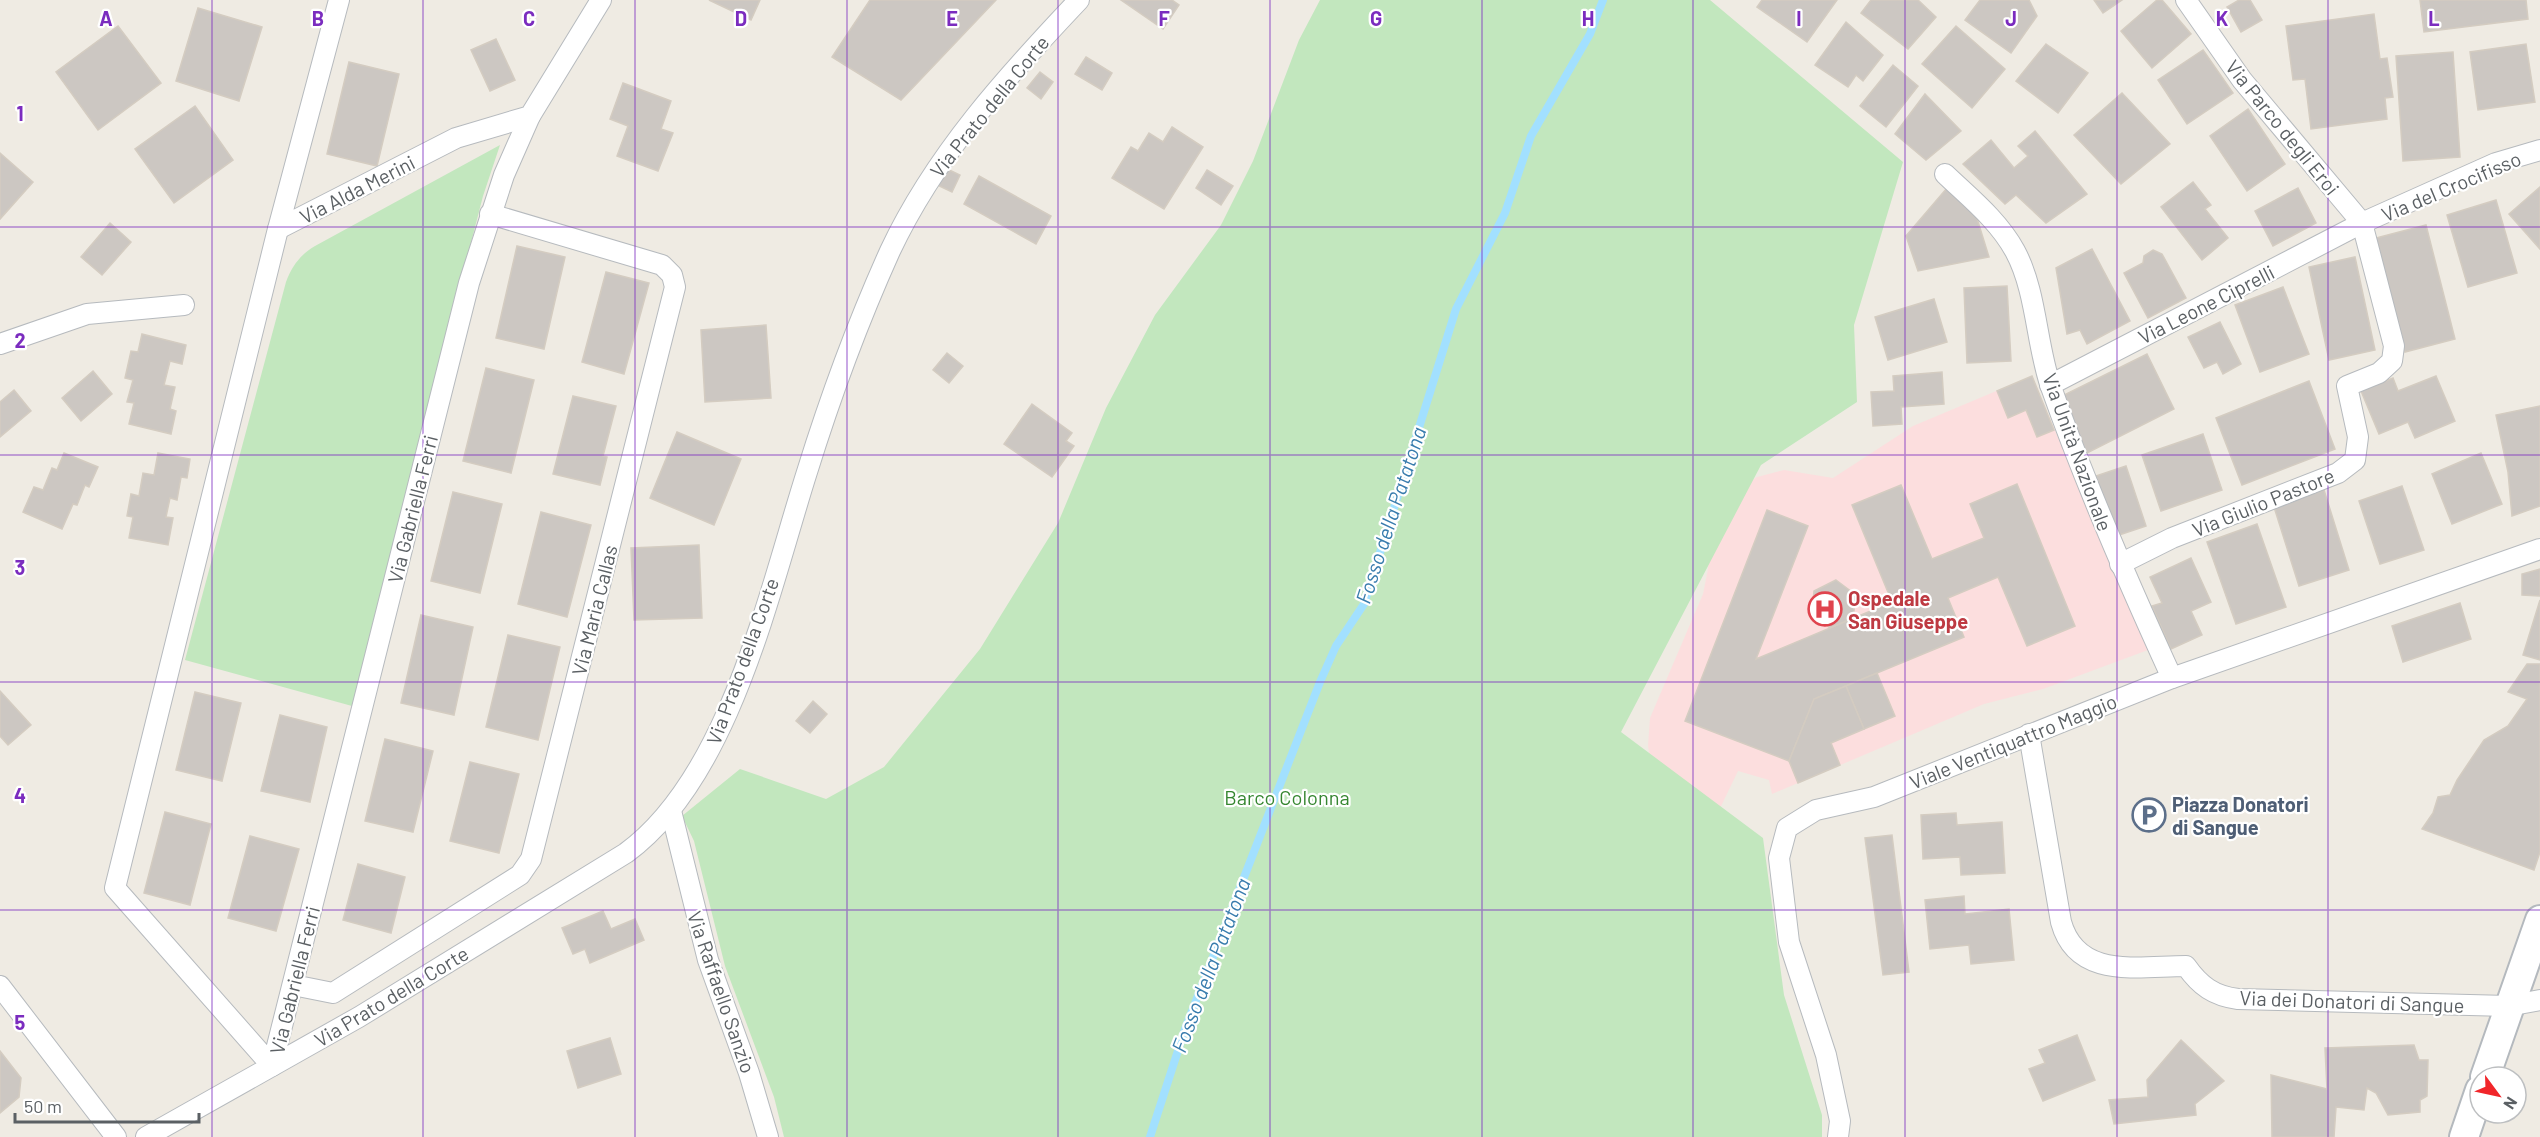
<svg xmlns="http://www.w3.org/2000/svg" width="2540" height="1137" font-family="Barlow,sans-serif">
  <rect width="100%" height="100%" fill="#efebe3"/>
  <path fill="#fcdede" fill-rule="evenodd" d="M2032 376 2148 650 2043 689 1984 704 1772 794 1769 780 1738 771 1710 829 1653 773 1648 746 1650 718 1703 594 1708 569V542L1734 493 1757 477 1784 470 1833 478 1913 426ZM2017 484 2075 626 2027 646 1998 577 1948 598 1964 637 1814 699 1789 761 1685 721 1768 511 1756 659 1892 602 1901 485 1932 559 1984 538 1970 504Z"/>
  <g fill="#c2e7be">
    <polygon points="1320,0 1710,0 1903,162 1854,325 1857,402 1761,465 1621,732 1763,838 1784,995 1822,1115 1822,1137 784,1137 774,1097 725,966 694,841 682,816 740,769 826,799 884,767 980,649 1058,523 1106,408 1155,315 1221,225 1253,161 1299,40"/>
    <path d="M500 145 483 196 352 706 185 660 286 282C292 266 300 255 315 246Z"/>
  </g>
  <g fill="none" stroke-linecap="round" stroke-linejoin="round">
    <polyline stroke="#a2e0ff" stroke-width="8" points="1150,1137 1185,1029 1320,682 1336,646 1364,604 1456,309 1505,213 1531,136 1590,34 1603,0"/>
  </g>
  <g fill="#ccc7c2" stroke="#d4ccc1" stroke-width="1.5">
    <polygon points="709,0 760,0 751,20"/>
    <polygon points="870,0 996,0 901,100 832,57"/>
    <polygon points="1121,0 1172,0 1179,5 1163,29"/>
    <polygon points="1762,0 1837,0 1807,42 1757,7"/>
    <polygon points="1871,0 1918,0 1936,17 1908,49 1861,13"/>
    <polygon points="1980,0 2029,0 2037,16 2011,53 1965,20"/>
    <polygon points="2094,0 2122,0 2103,13"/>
    <polygon points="2157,0 2162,0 2191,34 2152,68 2121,31"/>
    <polygon points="2239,0 2250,0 2262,20 2241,32 2227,7"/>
    <polygon points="2420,0 2526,0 2528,19 2424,32"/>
    <polygon points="198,8 262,27 239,101 176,81"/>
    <polygon points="2374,14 2380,59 2387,58 2393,97 2385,98 2387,119 2311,129 2305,79 2293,80 2286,26"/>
    <polygon points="1846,22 1883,55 1863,81 1856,75 1848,87 1815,65"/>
    <polygon points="118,26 161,83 98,130 56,72"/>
    <polygon points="1956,26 2005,69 1972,108 1922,64"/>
    <polygon points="496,39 515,80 490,91 471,50"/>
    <polygon points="2046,44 2088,73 2058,113 2016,81"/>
    <polygon points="2526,44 2535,102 2478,110 2470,52"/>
    <polygon points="2203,50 2233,93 2187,124 2158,80"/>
    <polygon points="2453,52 2460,157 2403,161 2396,56"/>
    <polygon points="1086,57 1112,73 1102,90 1075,74"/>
    <polygon points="349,62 399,74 377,166 327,154"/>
    <polygon points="1893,65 1918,86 1886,127 1860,106"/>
    <polygon points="1040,72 1053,82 1041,99 1027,88"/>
    <polygon points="623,83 671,101 661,129 673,133 658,171 617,156 628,126 610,119"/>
    <polygon points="2122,93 2170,144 2121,184 2074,135"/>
    <polygon points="1925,94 1961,131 1926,160 1895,134"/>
    <polygon points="195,106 233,160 174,203 135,149"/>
    <polygon points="2248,109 2285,164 2247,191 2210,136"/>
    <polygon points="1172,127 1203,147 1164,209 1112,178 1131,147 1138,151 1149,133 1163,142"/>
    <polygon points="2035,131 2087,194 2046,223 2016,195 2005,204 1963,164 1991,140 2014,168 2028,156 2018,146"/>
    <polygon points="0,153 33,182 0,219"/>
    <polygon points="943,167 960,175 952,192 935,184"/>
    <polygon points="1207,170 1233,186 1221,205 1196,188"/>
    <polygon points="979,176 1051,216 1036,244 964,204"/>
    <polygon points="2193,182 2211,205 2205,209 2228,238 2202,260 2161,207"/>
    <polygon points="2540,187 2540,249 2509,214"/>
    <polygon points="1947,188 1975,212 1989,257 1918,271 1906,236"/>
    <polygon points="2298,188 2316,223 2273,246 2255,211"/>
    <polygon points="2496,200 2517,273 2468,287 2447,215"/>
    <polygon points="110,223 131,242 102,275 81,257"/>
    <polygon points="2426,225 2455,339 2405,352 2376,238"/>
    <polygon points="517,246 565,257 544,349 496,338"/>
    <polygon points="2092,249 2130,321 2087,344 2080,330 2067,334 2056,268"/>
    <polygon points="2153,250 2162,254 2186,298 2148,318 2124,273 2143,263 2144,256"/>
    <polygon points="2355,257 2375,350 2329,360 2309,267"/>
    <polygon points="606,272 649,283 624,374 582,362"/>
    <polygon points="2007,286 2011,361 1967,363 1964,288"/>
    <polygon points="2283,287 2309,354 2260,372 2235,305"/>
    <polygon points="1934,299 1947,342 1888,360 1875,317"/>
    <polygon points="2220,322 2241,364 2223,374 2217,362 2204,368 2188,337"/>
    <polygon points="766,325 771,398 705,402 701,330"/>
    <polygon points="142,334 186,345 182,364 170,361 164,385 175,387 170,409 176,411 171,434 129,424 134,403 127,402 133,380 125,378 131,351 138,352"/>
    <polygon points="947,353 963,366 949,383 933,370"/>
    <polygon points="2147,354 2174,409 2087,453 2060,397"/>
    <polygon points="486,368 534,380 511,473 463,461"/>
    <polygon points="93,371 112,394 81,421 62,398"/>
    <polygon points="1942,372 1944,404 1901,407 1902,424 1873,426 1871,392 1894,391 1893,376"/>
    <polygon points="2032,376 2054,430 2037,437 2026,410 2008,418 1997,391"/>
    <polygon points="2436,376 2455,421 2415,438 2408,422 2379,434 2361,391 2393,378 2398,391"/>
    <polygon points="2309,381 2335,449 2242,485 2216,418"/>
    <polygon points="14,390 31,411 0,437 0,402"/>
    <polygon points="573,396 616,406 603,456 607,457 600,485 553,474"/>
    <polygon points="1032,404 1072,433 1066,441 1074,446 1052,477 1004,444"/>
    <polygon points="2540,406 2540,506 2512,516 2508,472 2496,415"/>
    <polygon points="677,432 741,459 714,525 650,498"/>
    <polygon points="2203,434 2222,490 2161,511 2142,455"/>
    <polygon points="64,453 98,467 89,487 85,485 77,505 73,504 62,529 23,512 34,487 43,490 52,468 57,470"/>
    <polygon points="158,453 190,459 187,478 181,477 177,500 170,498 166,517 173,518 168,545 129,538 133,517 127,516 131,494 139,496 143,473 154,475"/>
    <polygon points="2481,453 2502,504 2452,524 2432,474"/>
    <polygon points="2126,466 2146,526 2116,536 2096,476"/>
    <polygon points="2017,484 2075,626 2027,646 1998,577 1948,598 1964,637 1814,699 1789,761 1685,721 1767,510 1808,526 1756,659 1892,602 1852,505 1901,485 1932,559 1984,538 1970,504"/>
    <polygon points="2402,486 2424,550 2380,564 2359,501"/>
    <polygon points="2324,490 2349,570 2299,586 2274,507"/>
    <polygon points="453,492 502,504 480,593 431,581"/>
    <polygon points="541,512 591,525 567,617 518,604"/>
    <polygon points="2257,524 2286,607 2236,624 2207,542"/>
    <polygon points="699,545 702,618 634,620 631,548"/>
    <polygon points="2191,558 2211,602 2191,611 2202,635 2171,649 2152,606 2162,603 2150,577"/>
    <polygon points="2540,569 2540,596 2522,595 2522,574"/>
    <polygon points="1836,580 1856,595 1853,618 1830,628 1812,615 1814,591"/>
    <polygon points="2540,600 2540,660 2523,655"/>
    <polygon points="2460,603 2471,639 2403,662 2392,626"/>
    <polygon points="421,615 473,627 454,715 401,703"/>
    <polygon points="508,635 560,647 538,740 486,727"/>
    <polygon points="2527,664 2540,664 2540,852 2534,870 2422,829 2433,813 2438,797 2450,795 2457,780 2484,740 2508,726 2527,699 2508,692"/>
    <polygon points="1877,673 1895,716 1864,729 1846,686"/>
    <polygon points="1846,686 1864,729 1831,743 1840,765 1798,783 1789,761 1814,699"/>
    <polygon points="0,691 31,725 8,745 0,736"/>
    <polygon points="195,692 241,703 222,781 176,770"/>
    <polygon points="813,701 827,714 810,733 796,721"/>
    <polygon points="280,715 327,727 310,802 261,791"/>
    <polygon points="385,739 433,751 413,832 365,821"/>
    <polygon points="470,762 519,774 499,853 450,841"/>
    <polygon points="165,812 211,824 190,905 144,893"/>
    <polygon points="1956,813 1957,825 2002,822 2005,873 1961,875 1960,857 1923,859 1921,815"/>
    <polygon points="1892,835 1909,972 1883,975 1865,838"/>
    <polygon points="250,836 299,849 276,931 228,918"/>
    <polygon points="358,864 405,877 391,933 343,920"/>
    <polygon points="1964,896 1965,914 2009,909 2014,960 1971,964 1969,945 1930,949 1925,900"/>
    <polygon points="603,911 611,929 635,919 644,940 590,963 585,949 573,954 562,928"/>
    <polygon points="2077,1035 2095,1080 2043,1101 2029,1069 2045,1063 2039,1050"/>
    <polygon points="610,1038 621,1074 578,1088 567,1051"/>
    <polygon points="2181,1040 2224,1081 2195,1104 2196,1115 2114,1124 2109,1100 2148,1097 2147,1080"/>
    <polygon points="2414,1045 2419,1060 2428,1060 2427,1096 2420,1100 2420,1112 2388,1115 2376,1093 2367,1088 2364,1110 2336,1107 2334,1137 2272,1137 2271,1075 2327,1089 2325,1048"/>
    <polygon points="0,1051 21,1078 19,1097 0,1113"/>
  </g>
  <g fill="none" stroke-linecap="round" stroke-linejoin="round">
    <g stroke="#b6babe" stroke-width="22">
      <g id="street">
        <polyline points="339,0 278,229 456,138 530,116 601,0"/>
        <path d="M1945 174C1970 198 1998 220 2015 251 2037 292 2036 344 2051 387 2086 486 2128 582 2172 678"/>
        <polyline points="278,229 115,888 272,1066 469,283 504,175 530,116"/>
        <polyline points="0,344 87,314 184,305"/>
        <polyline points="2050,385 2362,223 2496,163 2540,150"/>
        <polyline points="2120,564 2172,538 2338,473 2355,460 2358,437 2347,386 2379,373 2392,361 2394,346 2362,223 2242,80 2186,0"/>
        <path d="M2029 734 2061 922C2077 980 2138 966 2186 966 2200 986 2214 996 2238 999L2508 1006 2540 1000"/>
        <polyline points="671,811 708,960 749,1073 768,1137"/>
        <polyline points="293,985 333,993 520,875 531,859 675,287 672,275 662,265 490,214"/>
        <polyline points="0,986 116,1137"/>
        <path d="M146 1137 359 1017 626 853C730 777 769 591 807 472 830 398 858 322 890 251 935 155 1007 76 1079 0"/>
        <polyline points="1838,1137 1840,1121 1826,1055 1789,942 1779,858 1787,828 1816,810 1874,797 2172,678 2540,549"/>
      </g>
    </g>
    <g stroke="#b4b9be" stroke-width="32">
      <g id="secondary">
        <polyline points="2485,1077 2540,920"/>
        <polyline points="2464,1137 2480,1090"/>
      </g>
    </g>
    <use href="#street" stroke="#fff" stroke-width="20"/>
    <use href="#secondary" stroke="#fff" stroke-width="28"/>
  </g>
  <path fill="none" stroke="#7b2cbf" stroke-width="1.5" stroke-opacity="0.55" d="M212 0V1137M423 0V1137M635 0V1137M847 0V1137M1058 0V1137M1270 0V1137M1482 0V1137M1693 0V1137M1905 0V1137M2117 0V1137M2328 0V1137M0 227H2540M0 455H2540M0 682H2540M0 910H2540"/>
  <defs>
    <g id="hospital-ring" transform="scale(1.725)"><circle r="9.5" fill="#fff" stroke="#e0444e" stroke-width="1.5"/><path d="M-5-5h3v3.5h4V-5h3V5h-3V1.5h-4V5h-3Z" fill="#e0444e"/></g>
    <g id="parking-ring" transform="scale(1.725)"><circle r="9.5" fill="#fff" stroke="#5c6f8a" stroke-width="1.5"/><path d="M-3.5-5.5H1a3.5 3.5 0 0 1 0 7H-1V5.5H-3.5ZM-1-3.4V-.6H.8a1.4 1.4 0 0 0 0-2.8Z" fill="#5c6f8a"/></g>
  </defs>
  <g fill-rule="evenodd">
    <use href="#hospital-ring" x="1825" y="609"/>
    <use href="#parking-ring" x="2149" y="815"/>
  </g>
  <g text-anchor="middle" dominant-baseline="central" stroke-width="4.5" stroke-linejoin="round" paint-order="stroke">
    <g font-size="20" fill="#5b6064" stroke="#fff">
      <text transform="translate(989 106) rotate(-51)">Via Prato della Corte</text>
      <text transform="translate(2283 127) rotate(51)">Via Parco degli Eroi</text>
      <text transform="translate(2451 186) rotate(-23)">Via del Crocifisso</text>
      <text transform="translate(357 189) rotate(-27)">Via Alda Merini</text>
      <text transform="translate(2206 304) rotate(-27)">Via Leone Ciprelli</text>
      <text transform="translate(2078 452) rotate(70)">Via Unità Nazionale</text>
      <text transform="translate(2263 502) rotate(-22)">Via Giulio Pastore</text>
      <text transform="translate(412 509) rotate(-76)">Via Gabriella Ferri</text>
      <text transform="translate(594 610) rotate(-76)">Via Maria Callas</text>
      <text transform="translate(742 661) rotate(-70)">Via Prato della Corte</text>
      <text transform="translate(2013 741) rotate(-22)">Viale Ventiquattro Maggio</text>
      <text transform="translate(294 980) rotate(-76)">Via Gabriella Ferri</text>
      <text transform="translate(722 992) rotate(71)">Via Raffaello Sanzio</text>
      <text transform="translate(391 996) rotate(-31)">Via Prato della Corte</text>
      <text transform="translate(2352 1001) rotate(2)">Via dei Donatori di Sangue</text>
    </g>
    <g font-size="20" font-weight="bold" fill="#be3a42" stroke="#fff" text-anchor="start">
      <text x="1848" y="598">Ospedale<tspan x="1848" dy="23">San Giuseppe</tspan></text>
    </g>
    <g font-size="20" fill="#358630" stroke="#fff">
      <text x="1287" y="797">Barco Colonna</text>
    </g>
    <g font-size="20" font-weight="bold" fill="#4e5e75" stroke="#fff" text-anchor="start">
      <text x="2172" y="804">Piazza Donatori<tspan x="2172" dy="23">di Sangue</tspan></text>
    </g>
    <g font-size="21" font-style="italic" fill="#387cad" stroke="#fff">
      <text transform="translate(1390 515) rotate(-72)">Fosso della Patatona</text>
      <text transform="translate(1210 965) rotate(-69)">Fosso della Patatona</text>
    </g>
  </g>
  <g font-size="20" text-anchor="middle" font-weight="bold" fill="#7b2cbf" stroke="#fff" stroke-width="4.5" stroke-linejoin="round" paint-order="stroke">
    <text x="106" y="26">A</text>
    <text x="318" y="26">B</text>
    <text x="529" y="26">C</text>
    <text x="741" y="26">D</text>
    <text x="952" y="26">E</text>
    <text x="1164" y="26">F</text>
    <text x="1376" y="26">G</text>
    <text x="1588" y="26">H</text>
    <text x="1799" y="26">I</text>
    <text x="2011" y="26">J</text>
    <text x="2222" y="26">K</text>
    <text x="2434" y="26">L</text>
    <text x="20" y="121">1</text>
    <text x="20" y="348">2</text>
    <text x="20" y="575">3</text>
    <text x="20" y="803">4</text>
    <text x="20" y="1030">5</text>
  </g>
  <g transform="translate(2498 1095) rotate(123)"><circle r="28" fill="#ffffff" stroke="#bdbfc1" stroke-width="1.5"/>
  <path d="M0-4.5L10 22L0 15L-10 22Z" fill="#f1262a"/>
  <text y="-9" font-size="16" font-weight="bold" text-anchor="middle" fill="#5b6064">N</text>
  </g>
  <path d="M15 1113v9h184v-9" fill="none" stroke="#5b6064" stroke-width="3"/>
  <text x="24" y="1113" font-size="18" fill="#5b6064" stroke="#ffffff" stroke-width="4.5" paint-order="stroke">50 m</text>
</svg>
